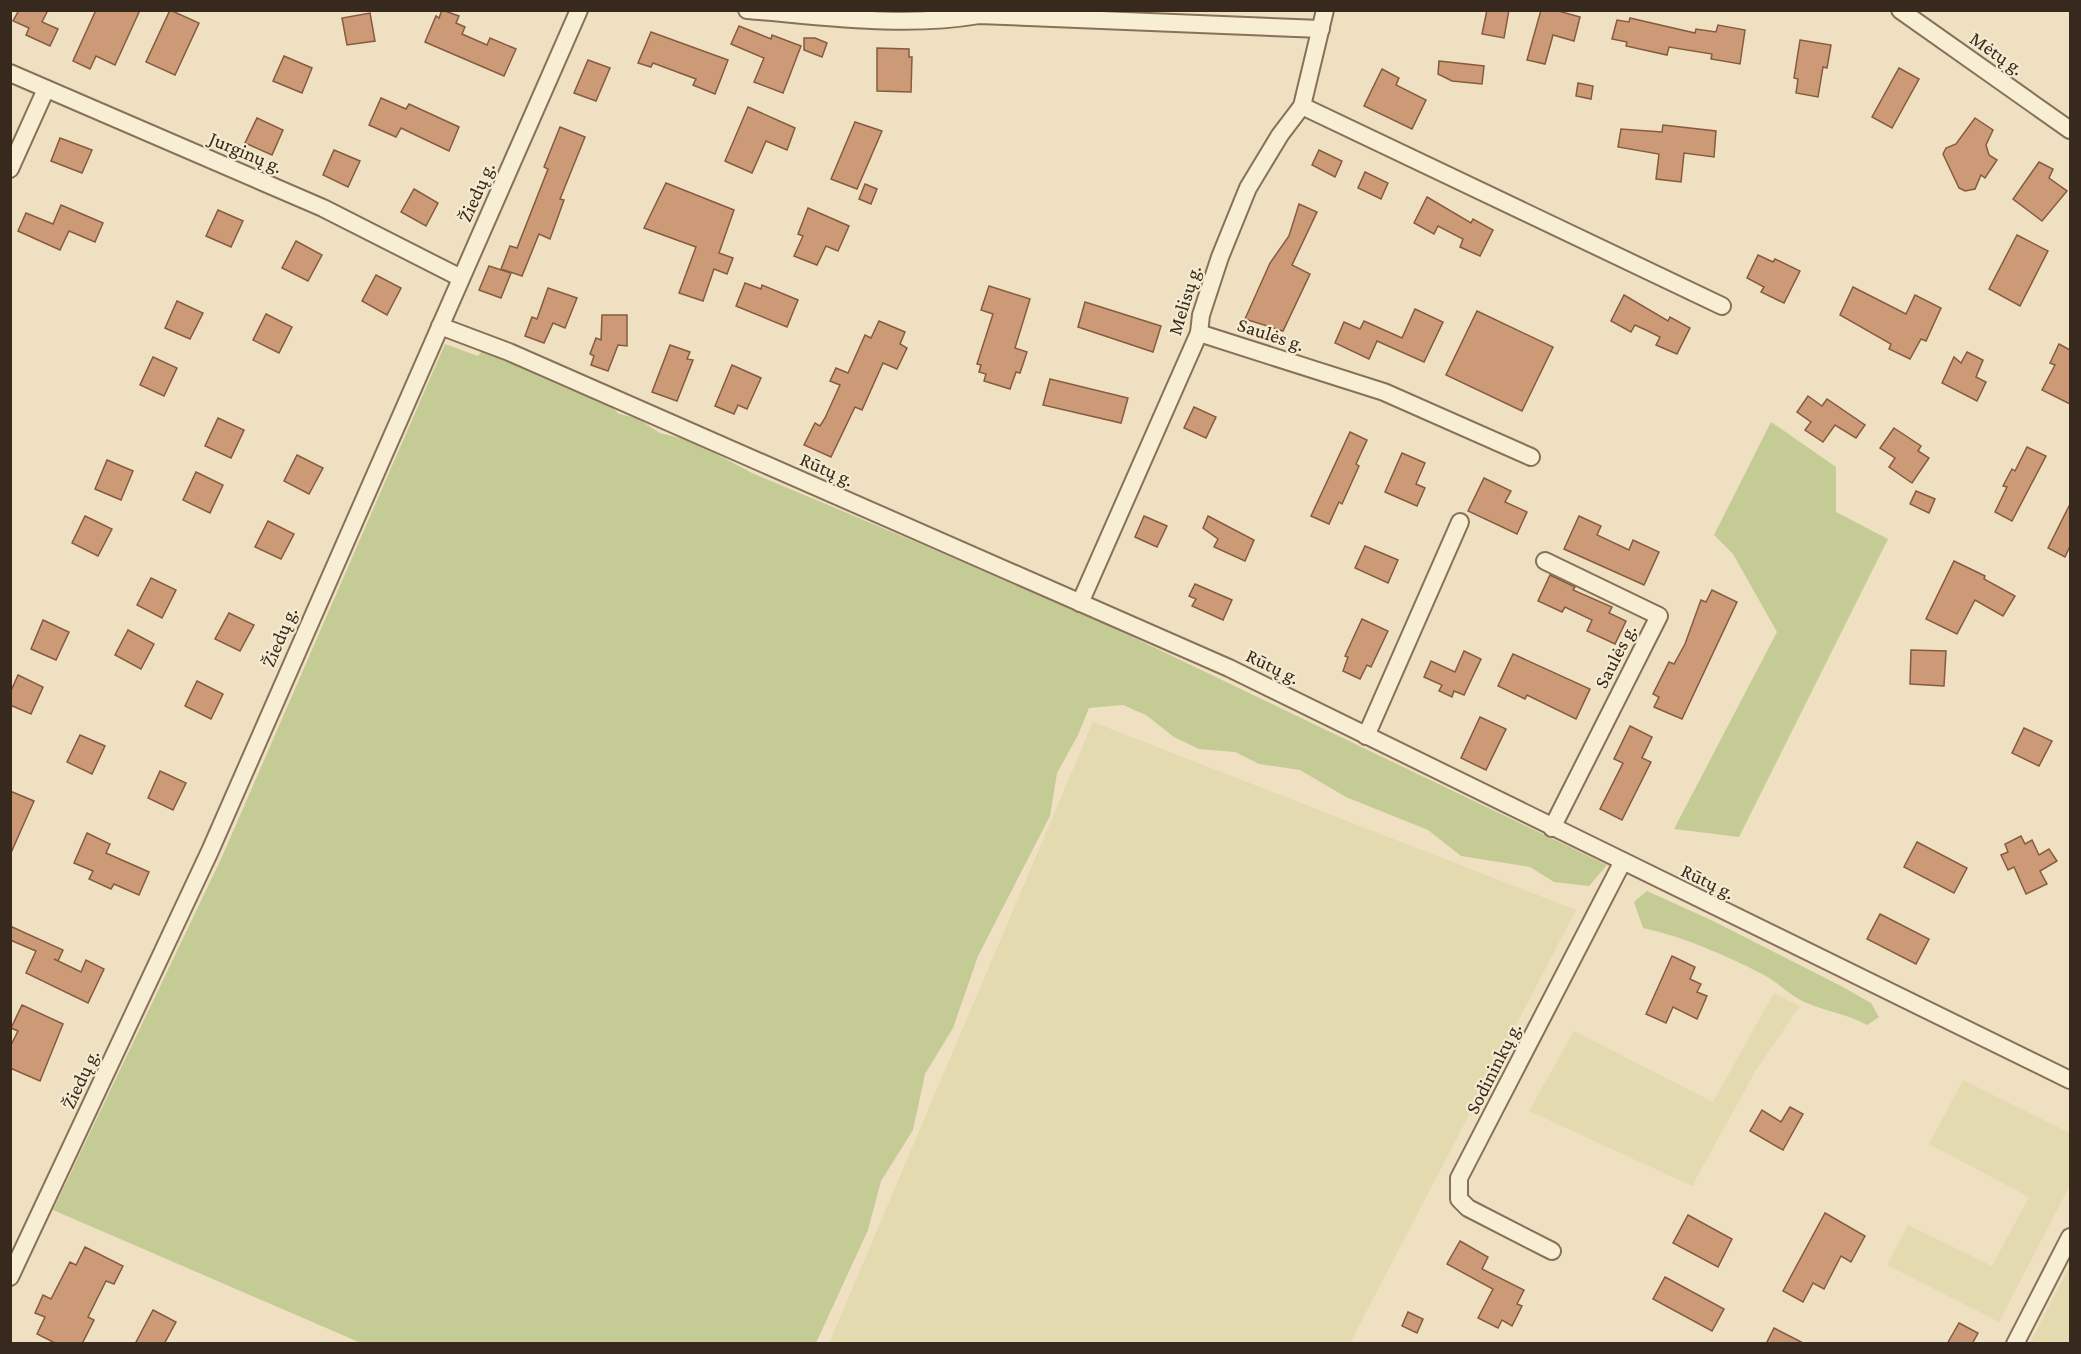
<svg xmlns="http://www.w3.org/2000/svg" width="2081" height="1354" font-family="'Crimson Pro',serif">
  <rect width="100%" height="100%" fill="#eee0c1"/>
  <g fill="#e3dbaf">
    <polygon points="1093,722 1576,910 1350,1343 829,1343"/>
    <polygon points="1774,993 1800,1006 1756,1070 1692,1186 1529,1111 1574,1031 1713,1102"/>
    <polygon points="1963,1080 2070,1133 2070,1185 1999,1322 1887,1265 1908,1225 1992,1266 2029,1197 1929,1144"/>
    <polygon points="2070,1265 2070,1343 2030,1343"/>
  </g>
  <g fill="#c5cb95">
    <polygon points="445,344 478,356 485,347 496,356 512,360 527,370 570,390 590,393 612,407 619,414 637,418 660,433 692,441 752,473 1068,606 1607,865 1589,886 1554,882 1530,867 1461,856 1428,830 1346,797 1300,770 1259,764 1235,752 1199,749 1174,737 1146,715 1123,705 1089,708 1078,735 1057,773 1050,816 978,956 953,1028 925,1074 913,1130 881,1181 868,1230 816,1343 361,1343 53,1210 221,859"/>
    <polygon points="1771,422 1836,467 1836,512 1888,539 1739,837 1674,829 1777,632 1733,554 1714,535"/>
    <path d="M1647 891 1713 921 1841 986 1871 1003 1879 1017 1867 1025C1847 1014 1828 1012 1807 1003 1791 997 1779 983 1764 975 1725 955 1685 937 1643 928L1634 902Z"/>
  </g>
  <g fill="#cc9a77" stroke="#865b3f" stroke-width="1.5">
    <polygon points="19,10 48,10 42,22 58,29 50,46 26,35 29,28 13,21"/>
    <polygon points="96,10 140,10 115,65 96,56 90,69 73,61"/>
    <polygon points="170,10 199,23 175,75 146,62"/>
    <polygon points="442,10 459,16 456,23 465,27 462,34 487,45 490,38 516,49 504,76 425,42 436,16 439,18"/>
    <polygon points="1487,10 1509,10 1504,38 1482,34"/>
    <polygon points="1541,10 1555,10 1580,17 1574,41 1553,35 1545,64 1527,60"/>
    <polygon points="370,13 375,41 347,45 342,18"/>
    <polygon points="1630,18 1695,33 1696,29 1716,32 1718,25 1745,30 1740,64 1711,59 1712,54 1669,47 1667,55 1626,46 1627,42 1612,39 1617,20 1629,22"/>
    <polygon points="739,26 771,39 772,35 801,46 783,93 754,82 764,58 731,44"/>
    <polygon points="651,32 728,60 715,94 693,85 696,79 653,63 651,67 638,63"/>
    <polygon points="804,38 815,38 827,43 822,57 804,50"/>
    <polygon points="1800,40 1831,45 1827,68 1823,67 1818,97 1796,93 1798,79 1794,78"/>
    <polygon points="877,48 909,49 909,57 912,57 911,92 877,91"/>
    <polygon points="284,56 312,68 302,93 273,81"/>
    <polygon points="588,60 610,68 596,101 574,93"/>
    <polygon points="1439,61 1484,66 1482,84 1452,81 1438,74"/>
    <polygon points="1899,68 1919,79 1892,128 1872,117"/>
    <polygon points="1382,69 1399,78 1396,85 1426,100 1412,129 1364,106"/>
    <polygon points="1578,83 1593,86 1591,99 1576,96"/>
    <polygon points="381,98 406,109 409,104 459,127 449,151 401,128 396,137 369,125"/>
    <polygon points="748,107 795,128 787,150 766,141 752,173 725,161"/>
    <polygon points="257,118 283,130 272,155 245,143"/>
    <polygon points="1975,118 1993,130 1986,145 1989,155 1997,160 1985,178 1981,175 1975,189 1965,191 1959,188 1943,154 1946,148 1956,144"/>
    <polygon points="855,122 882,131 857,189 831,179"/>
    <polygon points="1663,125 1716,131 1714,157 1684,153 1681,182 1656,179 1659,154 1618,147 1621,129 1662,132"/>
    <polygon points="560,127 585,137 560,199 564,200 550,239 539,234 522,276 501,269 510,246 517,248 548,169 544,167"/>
    <polygon points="60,138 92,150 82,173 51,161"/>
    <polygon points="334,150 360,161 348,187 323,175"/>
    <polygon points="1319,150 1342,161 1335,177 1312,165"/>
    <polygon points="2039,162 2053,169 2049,178 2067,191 2042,221 2013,199"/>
    <polygon points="1365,172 1388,183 1381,199 1358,188"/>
    <polygon points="666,183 734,210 719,253 733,258 727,274 714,269 703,301 679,293 696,247 644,228"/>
    <polygon points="865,184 877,189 871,204 859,199"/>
    <polygon points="414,189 438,203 426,226 401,212"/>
    <polygon points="1427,197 1471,223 1473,219 1493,230 1480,256 1460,247 1463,239 1438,226 1434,234 1414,223"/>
    <polygon points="1299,204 1317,212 1292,265 1310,274 1283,331 1245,319 1270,263 1289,236"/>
    <polygon points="61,205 103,223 95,242 69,231 60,250 18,231 26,213 53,224"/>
    <polygon points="808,208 849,226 838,251 826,246 817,265 794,256 803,236 798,234"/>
    <polygon points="218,210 243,221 231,247 206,236"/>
    <polygon points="2017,235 2048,251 2020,306 1989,289"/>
    <polygon points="296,241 322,255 308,281 282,268"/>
    <polygon points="1758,255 1773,262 1775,259 1800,271 1784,303 1761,292 1764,287 1747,278"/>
    <polygon points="489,266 511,273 501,298 479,290"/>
    <polygon points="376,275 401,288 387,315 362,301"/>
    <polygon points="745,283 761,289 762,285 798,300 787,327 736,306"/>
    <polygon points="989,286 1030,299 1015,348 1027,352 1020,373 1016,372 1010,389 984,381 986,374 979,372 981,365 977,364 993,314 981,310"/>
    <polygon points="1853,287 1906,314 1915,295 1941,308 1926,341 1921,339 1910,359 1889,349 1891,344 1840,315"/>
    <polygon points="548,288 577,298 565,328 553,323 544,343 525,336 532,317 537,319"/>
    <polygon points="1624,295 1668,321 1670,317 1690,328 1677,354 1656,345 1660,337 1648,331 1635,325 1631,332 1611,321"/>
    <polygon points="177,301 203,313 190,339 165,328"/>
    <polygon points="1085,302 1161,326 1153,352 1078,327"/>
    <polygon points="1415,309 1443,322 1424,362 1377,341 1369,359 1335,343 1344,322 1360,329 1364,321 1402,338"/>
    <polygon points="1477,311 1553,347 1522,411 1446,375"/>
    <polygon points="266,314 292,327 279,353 253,340"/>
    <polygon points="602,315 627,315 627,346 618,345 608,371 591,365 594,356 590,354 596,338 601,340"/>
    <polygon points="879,321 905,332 900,344 907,348 897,369 883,363 862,410 855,407 831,457 804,445 815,423 820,426 825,418 840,385 830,381 836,368 848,373 865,335 871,338"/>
    <polygon points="2059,344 2070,350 2070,404 2042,390 2055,365 2050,363"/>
    <polygon points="670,345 690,352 687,359 693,360 677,401 652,392"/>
    <polygon points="1967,352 1983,360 1976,377 1986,382 1977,401 1942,383 1954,357 1961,363"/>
    <polygon points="153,357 177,368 164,396 140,385"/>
    <polygon points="732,365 761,378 747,409 738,405 734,414 715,406"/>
    <polygon points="1050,379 1128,398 1121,423 1043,405"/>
    <polygon points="1808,396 1822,406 1827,399 1865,425 1856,438 1835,425 1823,442 1805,430 1811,422 1797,412"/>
    <polygon points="1194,407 1216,417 1206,438 1184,428"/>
    <polygon points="218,418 244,430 231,458 205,446"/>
    <polygon points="1894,428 1921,446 1918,451 1929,458 1912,483 1889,467 1895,458 1880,448"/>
    <polygon points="1350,432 1367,440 1356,464 1359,466 1342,504 1339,502 1329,524 1311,516"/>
    <polygon points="2027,447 2046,456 2012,521 1995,512 2007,487 2003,486 2012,469 2015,471"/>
    <polygon points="1402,453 1425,463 1416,484 1425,488 1417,506 1385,492"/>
    <polygon points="297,455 323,468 309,494 284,481"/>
    <polygon points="107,460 133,471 121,500 95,489"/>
    <polygon points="196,472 223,485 210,513 183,500"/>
    <polygon points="1484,478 1511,491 1505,502 1527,512 1517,534 1468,511"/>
    <polygon points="1916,491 1935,499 1929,513 1910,504"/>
    <polygon points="2070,504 2070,546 2065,557 2048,548"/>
    <polygon points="85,516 112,529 98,556 72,543"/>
    <polygon points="1144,516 1167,526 1157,547 1135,537"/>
    <polygon points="1208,516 1254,540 1245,561 1214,547 1218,539 1203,528"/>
    <polygon points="1579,516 1601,526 1597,535 1629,550 1633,540 1659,552 1644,585 1564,549"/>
    <polygon points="268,521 294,534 281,559 255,547"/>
    <polygon points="1365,546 1398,560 1388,583 1355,568"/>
    <polygon points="1954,561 1985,576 1984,579 2015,596 2003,616 1975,600 1957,634 1926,619"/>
    <polygon points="1550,575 1575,587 1573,590 1612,607 1609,613 1626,621 1615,644 1587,631 1592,620 1565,607 1562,612 1538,601"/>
    <polygon points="151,578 176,590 162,618 137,605"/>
    <polygon points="1195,584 1232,600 1223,620 1192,606 1196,599 1189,596"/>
    <polygon points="1712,590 1737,602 1682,719 1654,707 1659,697 1653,694 1669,662 1674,664 1685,644 1701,600 1706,602"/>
    <polygon points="229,613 254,625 240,651 215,639"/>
    <polygon points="1362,619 1388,631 1371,667 1367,665 1360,679 1343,671 1348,657 1345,656"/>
    <polygon points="43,620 69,632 56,660 31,649"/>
    <polygon points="128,630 154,644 141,669 115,655"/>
    <polygon points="1911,650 1946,651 1944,686 1910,684"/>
    <polygon points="1464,651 1481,659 1464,695 1454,691 1452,697 1439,691 1442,685 1424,677 1431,661 1455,672"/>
    <polygon points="1513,654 1590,689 1576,719 1527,695 1525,699 1498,686"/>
    <polygon points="18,675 43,687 31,714 10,705 10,693"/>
    <polygon points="197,681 223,694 211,719 185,706"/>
    <polygon points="1480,717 1506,729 1486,770 1461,758"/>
    <polygon points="1630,726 1652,737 1642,758 1651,762 1622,820 1600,809 1623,763 1614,759"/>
    <polygon points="2024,728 2052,741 2039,766 2012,753"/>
    <polygon points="80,735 105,746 92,774 67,762"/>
    <polygon points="160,771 186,783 173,810 148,798"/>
    <polygon points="10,791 34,801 10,855"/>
    <polygon points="87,833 110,844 106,853 149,872 139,895 114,884 111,889 89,879 93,871 74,863"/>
    <polygon points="2021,836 2025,844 2032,840 2039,855 2049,849 2057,861 2040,871 2047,884 2026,894 2014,867 2008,870 2001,855 2008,852 2005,844"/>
    <polygon points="1917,842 1967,868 1954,893 1904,867"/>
    <polygon points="1880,914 1929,939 1916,964 1867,939"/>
    <polygon points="10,926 63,950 58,961 54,959 81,972 86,960 104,969 88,1003 26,973 36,951 10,940"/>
    <polygon points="1672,956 1695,967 1690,979 1701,984 1697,992 1707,996 1697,1019 1673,1007 1666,1023 1646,1014"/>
    <polygon points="22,1005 63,1024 40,1081 10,1068 10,1047 18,1031 11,1028"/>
    <polygon points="1790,1107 1803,1114 1783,1150 1750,1131 1762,1110 1781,1122"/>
    <polygon points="1825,1213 1865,1236 1851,1262 1841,1256 1824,1289 1813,1283 1803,1302 1783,1291"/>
    <polygon points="1688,1215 1732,1239 1718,1267 1673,1243"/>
    <polygon points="1460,1241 1488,1257 1482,1269 1524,1290 1517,1304 1522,1306 1512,1326 1502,1320 1498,1328 1478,1318 1493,1289 1447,1264"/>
    <polygon points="85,1247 123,1266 114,1284 106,1281 88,1317 94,1320 82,1344 57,1344 37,1334 45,1317 35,1313 43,1295 51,1299 70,1262 76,1265"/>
    <polygon points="1665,1277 1724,1309 1712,1331 1653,1299"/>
    <polygon points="153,1310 176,1322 164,1344 135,1344"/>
    <polygon points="1408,1312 1423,1319 1417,1333 1402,1326"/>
    <polygon points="1959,1323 1978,1333 1972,1344 1947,1344"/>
    <polygon points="1774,1328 1805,1344 1766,1344"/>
  </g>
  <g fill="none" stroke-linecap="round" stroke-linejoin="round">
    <g stroke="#877159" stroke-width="20">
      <g id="minor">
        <path d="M747 10C823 16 903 28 979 15L1321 29"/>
        <polyline points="1900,10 2070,130"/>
        <polyline points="10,73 323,208 461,278"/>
        <polyline points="1302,106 1722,306"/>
        <polyline points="10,169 46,89"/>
        <polyline points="440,326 509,352 1229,668 2070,1080"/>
        <polyline points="1199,333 1384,392 1531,457"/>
        <polyline points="1545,561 1659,616 1552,828"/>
        <polyline points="1080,603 1199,333 1201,315 1220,257 1248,188 1280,135 1302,106 1325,10"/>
        <polyline points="1366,736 1460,522"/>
        <polyline points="1552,1251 1468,1208 1459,1199 1459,1178 1622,863"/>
        <polyline points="10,1277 210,851 579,10"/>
        <polyline points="2015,1344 2070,1237"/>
      </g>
    </g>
    <use href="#minor" stroke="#f8eed4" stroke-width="16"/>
  </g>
  <g text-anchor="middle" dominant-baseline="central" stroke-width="4.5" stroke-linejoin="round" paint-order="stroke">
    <g font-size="20" fill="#37291d" stroke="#f5ebd1">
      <text transform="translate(1997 53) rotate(35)">Mėtų g.</text>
      <text transform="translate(246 152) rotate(23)">Jurginų g.</text>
      <text transform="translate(476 192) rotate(-66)">Žiedų g.</text>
      <text transform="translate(1184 300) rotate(-73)">Melisų g.</text>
      <text transform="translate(1271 334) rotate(18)">Saulės g.</text>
      <text transform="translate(827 469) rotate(24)">Rūtų g.</text>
      <text transform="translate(279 637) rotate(-67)">Žiedų g.</text>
      <text transform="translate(1615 656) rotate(-63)">Saulės g.</text>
      <text transform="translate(1273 666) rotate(26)">Rūtų g.</text>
      <text transform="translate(1708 881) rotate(26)">Rūtų g.</text>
      <text transform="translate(1493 1068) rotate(-63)">Sodininkų g.</text>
      <text transform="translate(80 1079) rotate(-65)">Žiedų g.</text>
    </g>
  </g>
  <rect width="2081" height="1354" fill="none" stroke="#37291d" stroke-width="24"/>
</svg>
